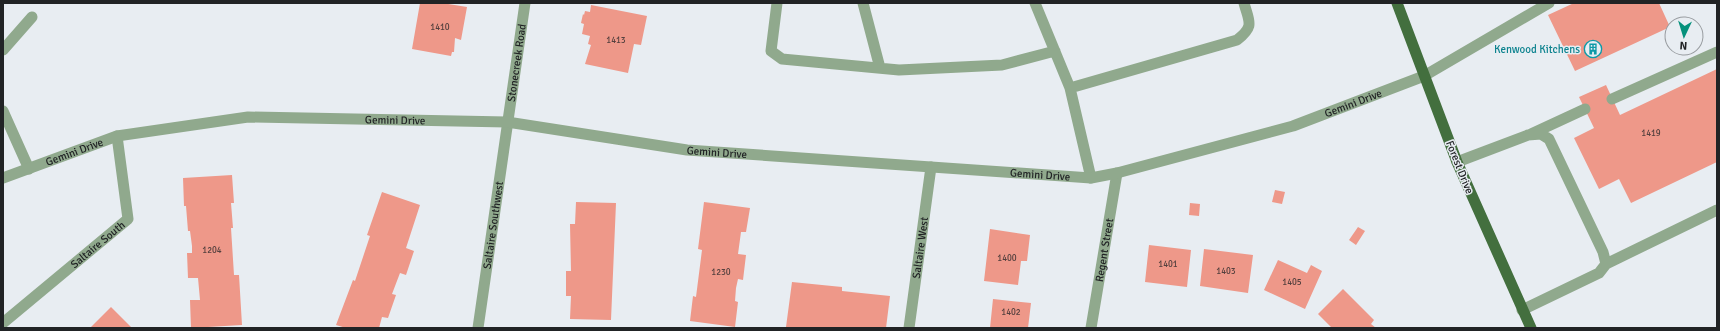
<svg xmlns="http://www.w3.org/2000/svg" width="1720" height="331" viewBox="0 0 1720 331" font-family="Signika,sans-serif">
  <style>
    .building { fill: #ee9889 }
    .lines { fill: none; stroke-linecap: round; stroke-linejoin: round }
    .service { stroke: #90a98d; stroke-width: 11 }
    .minor { stroke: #90a98d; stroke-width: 11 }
    .tertiary { stroke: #90a98d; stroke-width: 11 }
    .primary { stroke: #436f3e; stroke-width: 11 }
    .labels { text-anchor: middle; stroke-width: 3; stroke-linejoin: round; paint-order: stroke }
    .number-label { font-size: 9px; fill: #54403e }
    .culture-label { font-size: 11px; fill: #0d838f; stroke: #e8edf2; text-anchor: end }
    .street-label { font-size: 11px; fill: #212325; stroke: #e8edf2 }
  </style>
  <rect width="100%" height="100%" fill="#e8edf2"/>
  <path class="building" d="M420,3H442L467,7L461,40L455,38L454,52H452L451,56L412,49Z
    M1574,3H1659L1670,27L1575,71L1548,15Z
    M591,5L647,16L641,45L634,44L628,73L585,64L591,45L588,44L590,36L582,34L584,24L581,23L583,14L584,15L585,11L590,12Z
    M1717,69V162L1631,203L1619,179L1599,189L1574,138L1594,128L1579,97L1606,85L1620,115Z
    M232,175L234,203H231L233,228H231L234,275H239L242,325L191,328L190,300H200L198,278H188L187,253H192V246L190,231H188L186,206H184L183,178Z
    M1275,190L1285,192L1282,204L1272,202Z
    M382,192L420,205L406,248L414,251L406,275L400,273L392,294L396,295L388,318L382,317L379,328H346L336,325L353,280L355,281L370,236L367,235Z
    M576,202L616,203L611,320L570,319L571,296H566V271H571L570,224H575Z
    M704,202L750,208L746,232H741L738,254L746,255L743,280L738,279L736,288L735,301L738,302L735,327L690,321L693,296L696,297L702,250L698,249Z
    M1190,203L1200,204L1199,216L1189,215Z
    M1358,227L1365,231L1356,245L1349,240Z
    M990,229L1030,235L1027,261H1021L1018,285L984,281Z
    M1149,245L1191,250L1187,287L1145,282Z
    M1204,249L1253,255L1248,293L1200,286Z
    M1278,260L1307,273L1311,265L1322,271L1305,309L1264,290Z
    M792,282L842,287V291L890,296L886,328L786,327Z
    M1343,289L1374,320L1371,324L1376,328H1332L1318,314Z
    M993,299L1031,303L1028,328H990Z
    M111,307L132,328H90Z"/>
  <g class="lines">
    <path class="service" d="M777,3L771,51L782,59L899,70L1002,65L1055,51
      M863,3L880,68
      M1035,3L1070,88L1091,178
      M3,50L32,17
      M1424,76L1549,3
      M1070,88L1237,40C1255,26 1249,22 1244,3
      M1612,99L1717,52
      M3,111L29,169
      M1531,134L1585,109
      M1457,162L1528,135L1541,134L1549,139L1603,252L1606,264L1599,273L1522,310
      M1606,264L1717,210"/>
    <g class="minor">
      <path id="s1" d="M3,323L128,219L117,136"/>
      <path id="s2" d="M478,328L525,3"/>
      <path id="s3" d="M909,328L931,167"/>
      <path id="s4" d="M1091,328L1117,173"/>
    </g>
    <path class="tertiary" id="s5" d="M3,178L117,136L248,117L507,122L687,150L1091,178L1117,173L1293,126L1424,76"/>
    <path class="primary" d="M1397,3L1457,162L1531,328"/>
  </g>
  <defs>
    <symbol id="building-ring" viewBox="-11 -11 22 22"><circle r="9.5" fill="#e8edf2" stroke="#0f9aa8" stroke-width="1.5"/><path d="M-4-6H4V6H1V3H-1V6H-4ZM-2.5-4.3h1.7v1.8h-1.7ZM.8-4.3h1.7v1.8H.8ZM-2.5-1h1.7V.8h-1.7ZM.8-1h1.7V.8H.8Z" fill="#0f9aa8"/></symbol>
  </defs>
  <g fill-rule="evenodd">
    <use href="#building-ring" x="1583" y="39" width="20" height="20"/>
  </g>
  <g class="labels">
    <g class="number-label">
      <text x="440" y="30">1410</text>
      <text x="616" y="43">1413</text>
      <text x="1651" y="136">1419</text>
      <text x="212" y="253">1204</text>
      <text x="1007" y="261">1400</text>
      <text x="1168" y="267">1401</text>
      <text x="1226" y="274">1403</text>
      <text x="721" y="275">1230</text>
      <text x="1292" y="285">1405</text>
      <text x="1011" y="315">1402</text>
    </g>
    <g class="culture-label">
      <text x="1580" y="53">Kenwood Kitchens</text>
    </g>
    <g class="street-label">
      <text dy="4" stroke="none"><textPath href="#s2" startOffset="268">Stonecreek Road</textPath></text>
      <text dy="4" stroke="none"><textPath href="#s5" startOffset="1373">Gemini Drive</textPath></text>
      <text dy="4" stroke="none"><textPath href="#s5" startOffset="401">Gemini Drive</textPath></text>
      <text dy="4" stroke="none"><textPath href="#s5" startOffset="76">Gemini Drive</textPath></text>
      <text dy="4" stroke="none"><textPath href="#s5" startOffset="725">Gemini Drive</textPath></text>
      <text transform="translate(1460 167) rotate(68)" y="4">Forest Drive</text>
      <text dy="4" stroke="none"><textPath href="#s5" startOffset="1049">Gemini Drive</textPath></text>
      <text dy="4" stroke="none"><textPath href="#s2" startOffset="104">Saltaire Southwest</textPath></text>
      <text dy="4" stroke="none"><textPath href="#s1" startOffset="123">Saltaire South</textPath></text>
      <text dy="4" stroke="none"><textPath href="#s3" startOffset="81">Saltaire West</textPath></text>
      <text dy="4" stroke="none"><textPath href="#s4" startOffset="79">Regent Street</textPath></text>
    </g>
  </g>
  <rect width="1720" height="331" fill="none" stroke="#212325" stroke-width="8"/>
  <g transform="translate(1684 36) rotate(184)"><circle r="19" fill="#e8edf2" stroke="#989ca0"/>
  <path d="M0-3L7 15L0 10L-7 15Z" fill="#05917c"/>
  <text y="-6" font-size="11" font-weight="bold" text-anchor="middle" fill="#212325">N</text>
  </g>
</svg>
